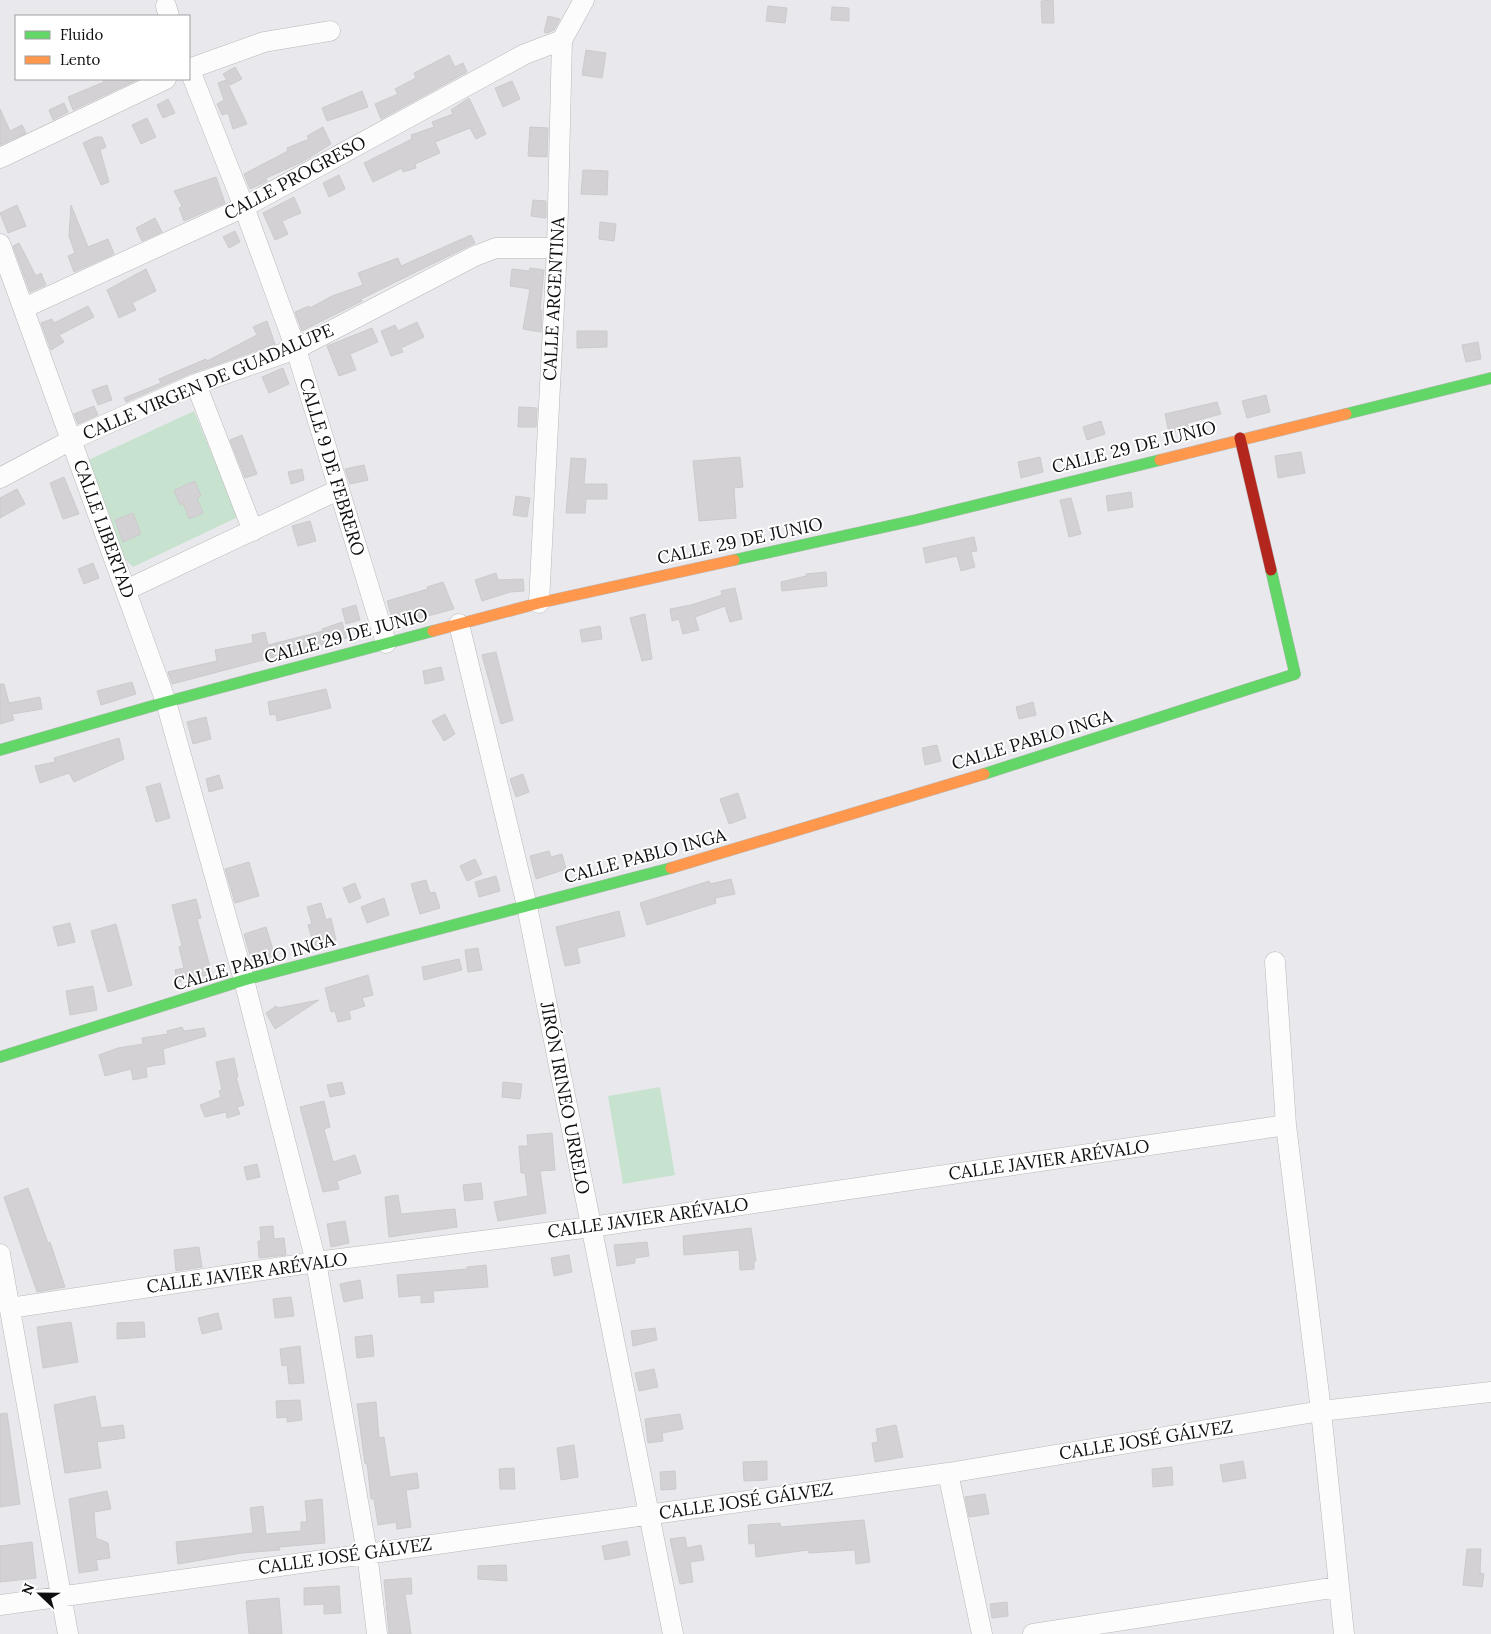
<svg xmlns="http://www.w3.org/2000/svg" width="1491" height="1634" viewBox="0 0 1491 1634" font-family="Lora,serif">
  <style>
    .green { fill: #c8e2d0 }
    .building { fill: #d3d1d3; stroke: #cccacc }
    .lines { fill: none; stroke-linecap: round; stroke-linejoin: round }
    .street-casing { stroke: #b8b8ba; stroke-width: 21 }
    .fast-casing { stroke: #b8b8ba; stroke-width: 12 }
    .slow-casing { stroke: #b8b8ba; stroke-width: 12 }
    .jam-casing { stroke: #b8b8ba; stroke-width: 12 }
    .street { stroke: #fcfcfc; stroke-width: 20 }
    .fast { stroke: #63d668; stroke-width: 11 }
    .slow { stroke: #ff974d; stroke-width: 11 }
    .jam { stroke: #b3261e; stroke-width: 11 }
    .labels { text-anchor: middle; stroke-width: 4; stroke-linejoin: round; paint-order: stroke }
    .street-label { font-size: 18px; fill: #0f0f12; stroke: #fff }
  </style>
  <rect width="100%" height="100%" fill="#e9e9ed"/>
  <path class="green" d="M194,411L238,517L133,567L125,559L86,461Z
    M660,1087L675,1175L623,1184L608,1096Z"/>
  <path class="building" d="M1053,0L1054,23H1042L1041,1Z
    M768,6L787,8L785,23L766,21Z
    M832,7L849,8V21L831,20Z
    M548,16L560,19L554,30L547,33L544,32Z
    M586,50L606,53L602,78L582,75Z
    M449,55L455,67L463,63L467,72L381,119L375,104L398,94L395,89L416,78L414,73Z
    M235,67L242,79L230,85L223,74Z
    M103,79H139L73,110L68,97L104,82Z
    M226,80L247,124L233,129L228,113L222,115L217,104L224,100L218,83Z
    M512,81L520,99L503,107L495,88Z
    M362,91L368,107L327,121L322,108Z
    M469,98L486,134L476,139L470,128L435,142L440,153L415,164L416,168L403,172L402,168L373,182L364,163L412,139L411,135L434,127L432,122L453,114L451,110Z
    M168,99L175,113L163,118L157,105Z
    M64,103L68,112L53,120L49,110Z
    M0,109L10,131L22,125L26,133L0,145Z
    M147,118L156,137L141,144L132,125Z
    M323,127L331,144L302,162L266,178L267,181L250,189L244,174L288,151L287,148L309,139L307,136Z
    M530,127L548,128L547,157L528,156Z
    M96,137H102L106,147L100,150L109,182L101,185L83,143Z
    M583,170L608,171L607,195L581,194Z
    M339,175L345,189L329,197L323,183Z
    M216,177L225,203L184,221L179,208L182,206L174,191Z
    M294,197L301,213L282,221L288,234L275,240L263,213Z
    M533,200L546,201V218L531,216Z
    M17,205L26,226L8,233L0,213Z
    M71,205L88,247L108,239L114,254L74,272L68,256L75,253L69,236Z
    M155,218L162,232L142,241L136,228Z
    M600,222L616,224L614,241L599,239Z
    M235,231L240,242L229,248L223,237Z
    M471,235L475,243L361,299L362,301L302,331L295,312L309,306L310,308L332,296L363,285L358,273L398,258L401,266Z
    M19,243L36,276L41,273L46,285L30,292L13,246Z
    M530,268L544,270L540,310H542L541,332L523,329L530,289L510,286L512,269L529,271Z
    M146,269L156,291L132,303L136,310L119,318L107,290Z
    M88,306L94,317L59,335L64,342L51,350L41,323L52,319L54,323Z
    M267,321L275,344L192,373L126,402L124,398L161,383L159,379L206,359L207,361L257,335L253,327Z
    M417,322L424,337L401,348L403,352L391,356L381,331L395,325L398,331Z
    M372,328L378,342L350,354L356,370L339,376L327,346Z
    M577,331H607V347L577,348Z
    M1478,342L1481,359L1466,362L1462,345Z
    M283,368L289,384L269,393L262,377Z
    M107,385L112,400L98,405L92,390Z
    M1266,395L1270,412L1247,418L1242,401Z
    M1217,402L1221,414L1187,423L1189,429L1169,433L1165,414Z
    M94,406L98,415L78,424L74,414Z
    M519,407L537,408L536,427H518Z
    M1101,421L1105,434L1087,440L1083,427Z
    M242,435L257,474L245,478L230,440Z
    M1301,452L1305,473L1278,478L1275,456Z
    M740,457L743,487L734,488L736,518L699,521L693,461Z
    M1040,457L1043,472L1021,478L1018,462Z
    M571,458L586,459L584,484H607V499H586L585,513H566Z
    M364,465L368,480L350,484L345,469Z
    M302,469L304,480L291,484L288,472Z
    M64,477L79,514L63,519L50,483Z
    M195,481L201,496L197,498L203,513L189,519L183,503L180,505L174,490Z
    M17,489L25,504L0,518V498Z
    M1131,492L1133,507L1108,511L1106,496Z
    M516,496L530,498L527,517L513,515Z
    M1071,498L1081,534L1069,537L1060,500Z
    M133,513L141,534L123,542L115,520Z
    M310,521L316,541L298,546L292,526Z
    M974,537L977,551L971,552L975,567L961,571L957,556L926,563L923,548Z
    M93,563L99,578L84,584L78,569Z
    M826,572L827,586L782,591L781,582L806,576V574Z
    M496,573L498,580L523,579L524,591L510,592L482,601L475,580Z
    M443,582L454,609L394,625L387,601L428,589L427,587Z
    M735,588L742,619L730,622L725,606L695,617L699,630L683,634L679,619L672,621L670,609L691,605L722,595L721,591Z
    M356,605L360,620L346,624L342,609Z
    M645,614L652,659L642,661L630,618Z
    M342,622L347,638L172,684L168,672L217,661L215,650L253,643L252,635L265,632L268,645L323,631L322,629Z
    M600,626L602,639L582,642L580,630Z
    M496,652L513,720L501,724L482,655Z
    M441,667L444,680L425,684L423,671Z
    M132,682L136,694L101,705L97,691Z
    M0,684H4L9,703L40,697L42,709L12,714L14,720L0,724Z
    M326,689L331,708L277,721L276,714L270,715L268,702Z
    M1033,702L1036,715L1019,719L1016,707Z
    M445,714L455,734L444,741L432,721Z
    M206,717L211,739L193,744L187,722Z
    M119,738L124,759L74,782L69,773L40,783L35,766L55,762L54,758Z
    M937,745L941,761L925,765L922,748Z
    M523,774L529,792L516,797L510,779Z
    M219,775L223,788L209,792L206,779Z
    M160,783L170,818L156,822L146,787Z
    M738,793L746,818L729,824L720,799Z
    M549,851L551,857L562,854L566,869L536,879L530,856Z
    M475,859L482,874L467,881L460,866Z
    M249,862L259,896L235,903L225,869Z
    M496,876L500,891L479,897L475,882Z
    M731,879L735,894L715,898L716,903L647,925L640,903L709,881L710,884Z
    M426,880L430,893L435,892L440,908L420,914L411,884Z
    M355,883L361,898L349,903L343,888Z
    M384,898L389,915L367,923L361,907Z
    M196,899L201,918L197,919L212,974L177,982L175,970L184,968L179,947L182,946L172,905Z
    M321,903L326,920L331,918L336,940L314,946L308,925L312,924L307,907Z
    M619,911L625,936L577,948L580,963L565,966L556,927Z
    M70,923L75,942L58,946L53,927Z
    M116,924L132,985L108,992L91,931Z
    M266,927L275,956L252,962L244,934Z
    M478,948L482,970L468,972L465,950Z
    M459,959L462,970L424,980L422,967Z
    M368,975L373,995L362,998L365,1006L349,1011L351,1019L338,1022L335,1011L331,1012L325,988Z
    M93,986L97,1010L70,1015L66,991Z
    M319,1000L275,1029L266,1013L276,1006L278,1008Z
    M182,1027L184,1031L204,1028L206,1036L163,1049L165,1064L146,1067L147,1077L133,1080L131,1069L105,1076L99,1055L118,1048L143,1044L142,1038L168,1034L167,1031Z
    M234,1058L238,1077H236L244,1105L237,1107L240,1114L227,1118L226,1112L205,1117L200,1105L221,1097L219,1091L222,1090L216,1062Z
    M342,1082L345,1094L330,1097L327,1085Z
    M503,1082L522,1084L520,1099L502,1097Z
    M324,1101L330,1127L324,1129L333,1162L355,1155L361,1173L337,1181L339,1189L323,1192L300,1107Z
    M552,1133L555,1170L540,1171L546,1213L498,1221L494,1202L528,1196L525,1173H521L519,1146H528L527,1135Z
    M257,1164L260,1177L247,1180L244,1167Z
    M481,1183L483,1199L465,1201L463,1185Z
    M28,1188L48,1243L50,1242L65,1287L37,1292L4,1197Z
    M398,1195L401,1214L455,1209L457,1227L389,1237L385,1197Z
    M345,1221L349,1243L331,1247L327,1224Z
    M273,1226L274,1239L284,1238L286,1255L259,1258L258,1241H261L260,1227Z
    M751,1228L756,1261H754V1269L740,1270L739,1250L684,1255L683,1236Z
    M647,1242L649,1256L635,1258V1263L617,1266L614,1245Z
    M199,1247L202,1267L176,1271L174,1250Z
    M569,1255L572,1272L554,1276L551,1258Z
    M486,1265L488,1287L433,1291L434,1302L421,1303V1295L399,1297L397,1275L467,1269V1267Z
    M360,1280L363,1298L344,1302L340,1284Z
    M291,1297L294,1316L275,1318L273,1299Z
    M218,1313L222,1329L202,1334L198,1318Z
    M71,1322L78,1362L43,1368L37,1327Z
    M144,1322L145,1337L117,1339V1323Z
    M655,1328L657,1340L633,1346L631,1331Z
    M372,1335L374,1356L357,1358L355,1337Z
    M300,1346L304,1383L289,1384L287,1365L282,1366L280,1349Z
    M654,1369L658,1387L639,1391L635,1373Z
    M95,1396L101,1428L123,1425L125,1438L97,1442L101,1468L65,1473L54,1405Z
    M300,1400L302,1420L287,1422V1417L277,1418L276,1401Z
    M376,1402L379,1438L384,1437L390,1477L417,1473L419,1488L406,1490L411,1527L397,1529L396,1522L378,1525L374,1499H371L367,1463L365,1464L357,1404Z
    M7,1413L20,1504L0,1507V1414Z
    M680,1414L683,1429L662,1433L663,1441L648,1443L645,1419Z
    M896,1425L903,1457L875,1462L872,1443L878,1442L876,1429Z
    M574,1445L578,1477L561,1480L557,1448Z
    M767,1461V1480L744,1481L743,1462Z
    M1243,1461L1246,1478L1223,1482L1220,1465Z
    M1172,1467L1173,1485L1153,1487L1152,1469Z
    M514,1468L515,1489H500L499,1469Z
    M675,1471L676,1489L661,1490L660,1472Z
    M107,1491L111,1509L94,1512L96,1538L108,1543L110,1558L96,1560L98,1570L79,1573L69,1499Z
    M985,1494L989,1514L969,1517L965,1497Z
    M322,1499L325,1543L279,1547L280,1550L242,1553L178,1564L176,1542L253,1533L250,1508L263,1506L266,1534L301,1531V1522H307L305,1501Z
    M864,1520L870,1562L856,1564L855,1550L809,1553L808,1550L756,1557L755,1543L749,1544L748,1525L780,1523L781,1527Z
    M685,1537L687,1548L701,1545L704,1560L690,1562L693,1582L680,1584L670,1539Z
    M627,1541L630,1555L605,1560L602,1546Z
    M32,1542L36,1578L0,1582V1546Z
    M1467,1549H1481L1480,1573L1484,1574L1482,1587L1463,1585Z
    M506,1565L507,1581L478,1579V1566Z
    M411,1578L412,1594H405L411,1634H389L384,1580Z
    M339,1586L341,1613L324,1614V1604L304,1605V1588Z
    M279,1598L282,1634H249L246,1601Z
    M1007,1602L1008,1616L992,1618L990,1604Z"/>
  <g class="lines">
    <defs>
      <path id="street" d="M166,6L169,16
        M189,68L244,207L296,349L386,643
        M189,69L264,42L330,31
        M0,158L166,79
        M0,244L166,702L244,980L316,1262L367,1553L377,1634
        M24,308L244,207L525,54L562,40
        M196,384L253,531
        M0,478L73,439L196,384L296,349L475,256L496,248H557
        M126,590L338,490
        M539,603L557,248L562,40L584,0
        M459,624L527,906L673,1634
        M1275,962L1286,1125L1321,1411L1344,1634
        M0,1254L68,1634
        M10,1308L316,1262L591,1227L1286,1125
        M948,1473L982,1634
        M0,1605L948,1473L1321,1411L1491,1392
        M1033,1634L1338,1587"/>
      <path id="fast" d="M1346,414L1491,378
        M734,560L916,520L1160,460
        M0,750L166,702L433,631
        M984,774L1295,674L1271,570
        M0,1057L244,980L671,868"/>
      <path id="slow" d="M1160,460L1346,414
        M433,631L539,603L734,560
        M671,868L984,774"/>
      <path id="jam" d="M1240,438L1271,570"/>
    </defs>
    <use href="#street" class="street-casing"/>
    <use href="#fast" class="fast-casing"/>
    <use href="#slow" class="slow-casing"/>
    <use href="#jam" class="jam-casing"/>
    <use href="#street" class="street"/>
    <use href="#fast" class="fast"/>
    <use href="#slow" class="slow"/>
    <use href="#jam" class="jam"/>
  </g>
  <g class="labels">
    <g class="street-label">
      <text transform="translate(295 178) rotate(-28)" y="6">CALLE PROGRESO</text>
      <text transform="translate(554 299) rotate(-87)" y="6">CALLE ARGENTINA</text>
      <text transform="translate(208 382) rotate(-23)" y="6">CALLE VIRGEN DE GUADALUPE</text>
      <text transform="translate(1134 447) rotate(-14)" y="6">CALLE 29 DE JUNIO</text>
      <text transform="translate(332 467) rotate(73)" y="6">CALLE 9 DE FEBRERO</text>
      <text transform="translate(104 529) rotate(70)" y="6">CALLE LIBERTAD</text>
      <text transform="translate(740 541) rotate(-12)" y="6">CALLE 29 DE JUNIO</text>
      <text transform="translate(346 636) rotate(-15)" y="6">CALLE 29 DE JUNIO</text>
      <text transform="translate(1032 740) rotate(-17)" y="6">CALLE PABLO INGA</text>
      <text transform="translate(645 856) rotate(-15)" y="6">CALLE PABLO INGA</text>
      <text transform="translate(254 962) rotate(-16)" y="6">CALLE PABLO INGA</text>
      <text transform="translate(565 1098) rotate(79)" y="6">JIRÓN IRINEO URRELO</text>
      <text transform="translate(1049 1160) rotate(-8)" y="6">CALLE JAVIER ARÉVALO</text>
      <text transform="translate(648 1218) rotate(-8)" y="6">CALLE JAVIER ARÉVALO</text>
      <text transform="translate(247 1273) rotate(-8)" y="6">CALLE JAVIER ARÉVALO</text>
      <text transform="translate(1146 1440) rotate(-9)" y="6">CALLE JOSÉ GÁLVEZ</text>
      <text transform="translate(746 1501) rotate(-8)" y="6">CALLE JOSÉ GÁLVEZ</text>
      <text transform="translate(345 1556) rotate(-8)" y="6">CALLE JOSÉ GÁLVEZ</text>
    </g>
  </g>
  <rect x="15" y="15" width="175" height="65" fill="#ffffff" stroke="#9f9fa0"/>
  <rect x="25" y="31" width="25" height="8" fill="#63d668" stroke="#9f9fa0"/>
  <text x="60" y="40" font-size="15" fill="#0f0f12">Fluido</text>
  <rect x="25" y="56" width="25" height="8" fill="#ff974d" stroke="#9f9fa0"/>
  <text x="60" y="65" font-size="15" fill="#0f0f12">Lento</text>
  <g transform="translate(40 1594) rotate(292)" stroke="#ffffff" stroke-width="4" paint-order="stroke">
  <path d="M0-4L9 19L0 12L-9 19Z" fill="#0f0f12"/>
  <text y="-8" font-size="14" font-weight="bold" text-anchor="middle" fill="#0f0f12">N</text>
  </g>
</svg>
